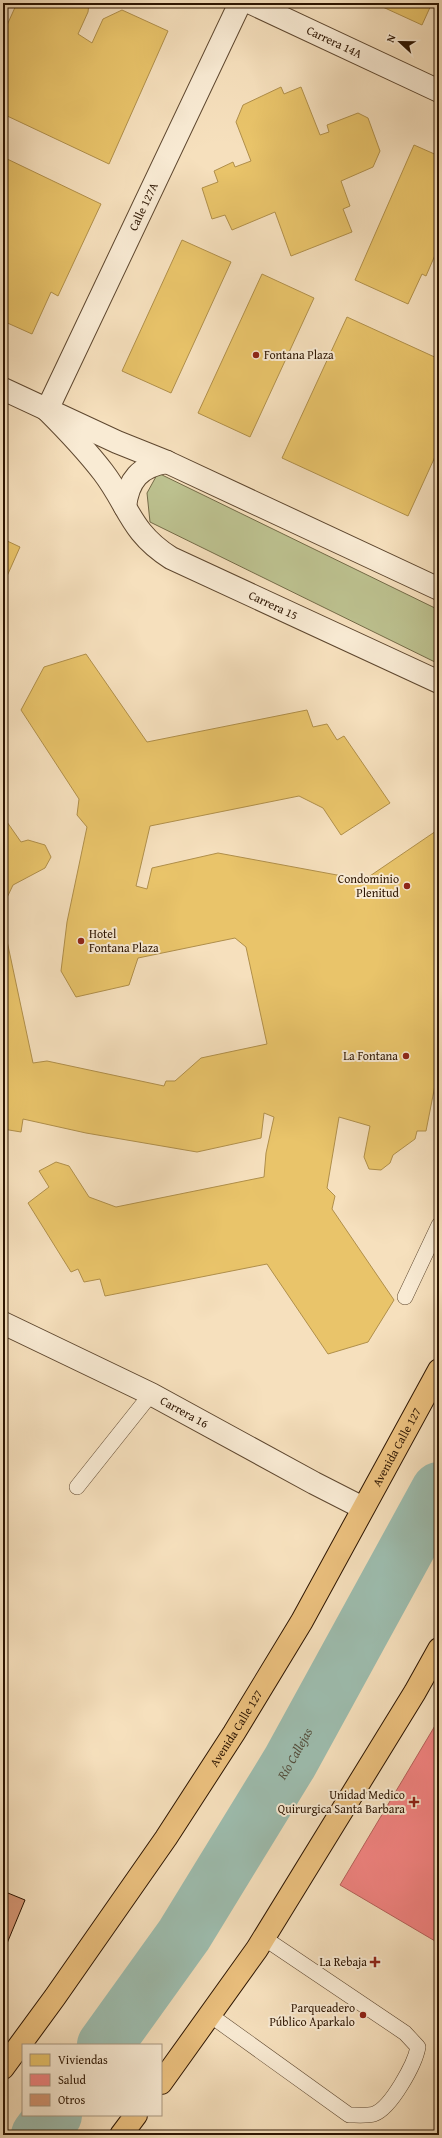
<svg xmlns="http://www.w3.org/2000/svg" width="442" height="2138" viewBox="0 0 442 2138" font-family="'Gentium Book Plus',serif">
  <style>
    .green { fill: #bdc290; stroke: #746b48 }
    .homes { fill: #e9c46a; stroke: #b08f4a }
    .health { fill: #f28482; stroke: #b7625b }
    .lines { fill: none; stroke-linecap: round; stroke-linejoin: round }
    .river { stroke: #9dbdaf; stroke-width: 56 }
    .building { fill: #d49674; stroke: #2c1400 }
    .service-casing { stroke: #5e472f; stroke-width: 16 }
    .minor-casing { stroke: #5e472f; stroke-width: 24 }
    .primary-casing { stroke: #2c1400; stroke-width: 24 }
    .service { stroke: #f9ebd4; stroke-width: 15 }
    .minor { stroke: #f9ebd4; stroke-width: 22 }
    .primary { stroke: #ebc07e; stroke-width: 22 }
    .poi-dot { fill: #8f2418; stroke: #f9ebd4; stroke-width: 1.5 }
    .labels { text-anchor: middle; stroke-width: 4; stroke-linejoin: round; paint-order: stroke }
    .street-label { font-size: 12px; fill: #2c1400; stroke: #f9ebd4 }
    .poi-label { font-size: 12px; fill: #2c1400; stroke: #f9ebd4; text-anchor: end }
    .water-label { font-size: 13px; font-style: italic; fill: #544f3d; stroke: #f9ebd4 }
  </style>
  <rect width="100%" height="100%" fill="#f6e0bd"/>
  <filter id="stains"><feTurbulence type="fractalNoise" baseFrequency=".005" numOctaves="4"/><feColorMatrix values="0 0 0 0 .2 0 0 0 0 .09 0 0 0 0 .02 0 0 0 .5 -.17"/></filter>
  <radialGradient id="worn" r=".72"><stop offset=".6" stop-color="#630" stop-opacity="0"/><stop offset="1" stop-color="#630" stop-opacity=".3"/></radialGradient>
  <path class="green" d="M158,473L439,610V664L150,522L147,493Z"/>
  <path class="homes" d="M17,3H89L88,12L78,34L92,43L103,19L122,10L168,31L109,164L3,114V34Z
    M374,3H432L422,25Z
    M281,87L284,94L301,87L320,135L329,132L327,125L358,113L368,118L380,151L373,167L341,181L350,206L343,209L352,232L291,256L275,212L232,230L225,215L212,219L202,188L218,182L214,171L233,162L235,167L251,161L236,122L243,105Z
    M414,145L439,156V246L426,276L422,274L408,304L355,280Z
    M3,157L101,204L58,296L51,292L32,334L3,321Z
    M182,240L231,262L171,393L122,371Z
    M262,274L314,298L250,437L198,413Z
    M347,317L439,359V448L408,516L282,458Z
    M3,539L20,547L3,585Z
    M86,654L147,742L307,710L313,727L327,724L337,740L344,736L390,803L341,835L323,808L299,796L150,826L136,886L147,889L152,868L218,853L364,880L439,829V1065L426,1131H417L415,1139L393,1155L390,1163L381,1170L369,1169L364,1157L370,1126L339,1117L327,1188L335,1196L332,1209L394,1300L368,1342L328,1354L267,1264L105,1296L100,1279L84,1282L78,1269L71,1272L28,1203L49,1187L39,1171L56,1162L69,1166L89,1197L116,1207L264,1177L266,1153L274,1117L264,1113L261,1138L197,1152L86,1133L23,1119L21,1132L3,1129V922L33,1063L47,1061L164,1086L166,1081H175L201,1058L267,1044L246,947L235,938L138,958L129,985L76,997L61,971L67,922L87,827L77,815L79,799L21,710L44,667Z
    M7,822L21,842L28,840L45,845L51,857L45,868L13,885L3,906V823Z"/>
  <path class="health" d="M439,1719V1934L435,1941L340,1885Z"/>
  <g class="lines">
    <g class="river">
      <path id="s1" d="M105,2045L184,1935L290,1762L439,1490"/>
      <path d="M39,2135L54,2115"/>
    </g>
  </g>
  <path class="building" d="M3,1891L25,1900L3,1953Z"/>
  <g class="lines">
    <defs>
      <path id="service" d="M405,1297L439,1225
        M77,1487L151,1394
        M210,2015L349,2115C356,2115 368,2116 374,2114C391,2108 415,2064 418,2047L405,2033L264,1938"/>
      <g id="minor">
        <path id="s2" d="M251,3L439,91"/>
        <path d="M3,389L117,442L167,462L439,589"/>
        <path id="s3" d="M47,410C67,430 86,450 103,472C129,506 130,532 171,558L439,682"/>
        <path id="s4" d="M47,410L240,3"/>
        <path d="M125,507C128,480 140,466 167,462"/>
        <path id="s5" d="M3,1323L151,1394L314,1483L363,1508"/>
      </g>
      <g id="primary">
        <path id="s6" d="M3,2068L55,1997L166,1838L234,1733L302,1621L439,1370"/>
        <path d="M161,2083L257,1949L415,1692L439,1649"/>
        <path d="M121,2135L136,2115"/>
      </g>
    </defs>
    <use href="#service" class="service-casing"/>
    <use href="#minor" class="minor-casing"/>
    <use href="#primary" class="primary-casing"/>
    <use href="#service" class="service"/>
    <use href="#minor" class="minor"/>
    <use href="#primary" class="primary"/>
  </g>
  <g class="poi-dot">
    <circle cx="256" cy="355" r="4"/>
    <circle cx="407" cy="886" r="4"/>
    <circle cx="81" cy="941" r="4"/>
    <circle cx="406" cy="1056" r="4"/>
    <path d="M412 1796h4v4h4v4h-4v4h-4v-4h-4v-4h4z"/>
    <path d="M373 1956h4v4h4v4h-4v4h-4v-4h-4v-4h4z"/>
    <circle cx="363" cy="2015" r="4"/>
  </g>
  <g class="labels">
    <g class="street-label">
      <text dy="4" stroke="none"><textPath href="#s2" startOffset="92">Carrera 14A</textPath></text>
      <text dy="4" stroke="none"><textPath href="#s4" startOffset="225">Calle 127A</textPath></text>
      <text dy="4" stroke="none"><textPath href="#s3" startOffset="307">Carrera 15</textPath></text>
      <text dy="4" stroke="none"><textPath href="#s5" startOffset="202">Carrera 16</textPath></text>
      <text dy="4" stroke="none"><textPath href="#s6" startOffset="736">Avenida Calle 127</textPath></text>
      <text dy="4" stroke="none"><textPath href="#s6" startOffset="412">Avenida Calle 127</textPath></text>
    </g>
    <g class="poi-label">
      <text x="264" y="359" text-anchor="start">Fontana Plaza</text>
      <text x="399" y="883">Condominio<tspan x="399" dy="14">Plenitud</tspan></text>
      <text x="89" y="938" text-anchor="start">Hotel<tspan x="89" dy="14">Fontana Plaza</tspan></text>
      <text x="398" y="1060">La Fontana</text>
      <text x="405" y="1799">Unidad Medico<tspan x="405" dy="14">Quirurgica Santa Barbara</tspan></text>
      <text x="367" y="1966">La Rebaja</text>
      <text x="355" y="2012">Parqueadero<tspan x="355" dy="14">Público Aparkalo</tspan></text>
    </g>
    <g class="water-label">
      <text dy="5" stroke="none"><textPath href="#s1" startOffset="348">Río Callejas</textPath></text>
    </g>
  </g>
  <rect width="442" height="2138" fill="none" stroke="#f6e0bd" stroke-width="16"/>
  <rect x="4" y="4" width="434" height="2130" fill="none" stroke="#2c1400" stroke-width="2"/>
  <rect x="8" y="8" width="426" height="2122" fill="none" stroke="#2c1400"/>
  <rect x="22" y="2044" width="140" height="72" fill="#f9ebd4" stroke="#a7957f"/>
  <rect x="30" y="2054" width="20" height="12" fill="#e9c46a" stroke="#a7957f"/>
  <text x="58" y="2064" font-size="12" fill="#2c1400">Viviendas</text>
  <rect x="30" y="2074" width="20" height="12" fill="#f28482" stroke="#a7957f"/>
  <text x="58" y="2084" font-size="12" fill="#2c1400">Salud</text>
  <rect x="30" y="2094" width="20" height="12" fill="#d49674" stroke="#a7957f"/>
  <text x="58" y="2104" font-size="12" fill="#2c1400">Otros</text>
  <g transform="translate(400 42) rotate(292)" stroke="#f9ebd4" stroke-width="3" paint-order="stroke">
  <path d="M0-3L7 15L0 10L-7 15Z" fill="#2c1400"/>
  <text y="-6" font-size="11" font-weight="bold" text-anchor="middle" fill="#2c1400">N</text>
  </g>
  <rect width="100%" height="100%" filter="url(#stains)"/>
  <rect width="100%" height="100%" fill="url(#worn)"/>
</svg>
